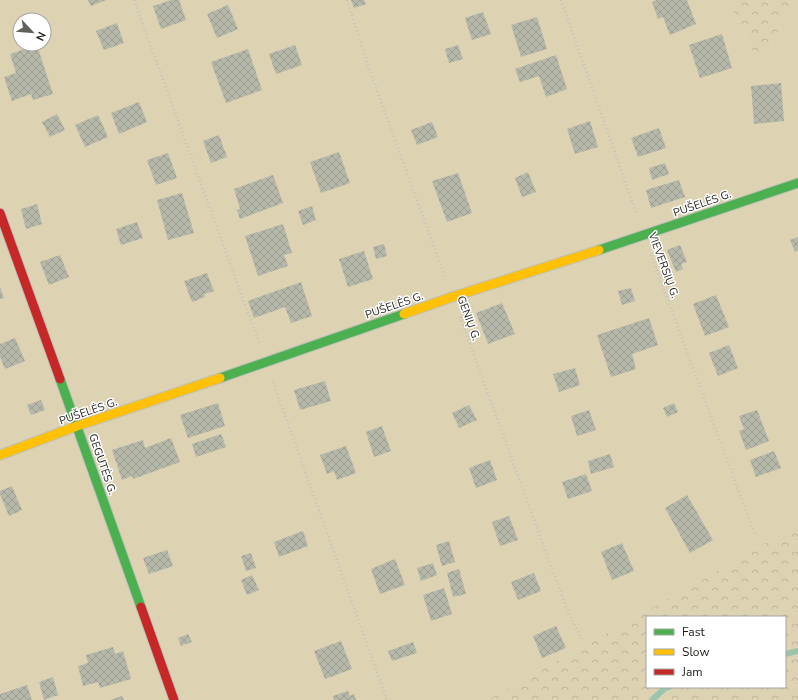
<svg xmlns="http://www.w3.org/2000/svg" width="798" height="700" viewBox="0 0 798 700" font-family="'Nunito Sans',sans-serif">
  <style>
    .forest { fill: url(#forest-crowns); fill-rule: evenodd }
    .garden { fill: #ddd3b3; fill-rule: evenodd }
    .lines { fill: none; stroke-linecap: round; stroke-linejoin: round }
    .stream { stroke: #9ac5ac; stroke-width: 6 }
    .building { fill: url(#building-cross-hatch) }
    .fast-casing { stroke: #bdc0b9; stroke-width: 11 }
    .slow-casing { stroke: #bdc0b9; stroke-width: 11 }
    .jam-casing { stroke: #bdc0b9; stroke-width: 11 }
    .path { stroke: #c1c2bf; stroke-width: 2.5; stroke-dasharray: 1 3; stroke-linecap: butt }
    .fast { stroke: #4caf50; stroke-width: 9 }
    .slow { stroke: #ffc107; stroke-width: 9 }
    .jam { stroke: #c62828; stroke-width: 9 }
    .labels { text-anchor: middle; stroke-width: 3; stroke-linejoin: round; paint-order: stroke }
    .street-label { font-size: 11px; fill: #1a1c16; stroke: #fff }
  </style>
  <defs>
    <pattern id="forest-crowns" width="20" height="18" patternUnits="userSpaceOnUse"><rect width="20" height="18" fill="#ddd3b3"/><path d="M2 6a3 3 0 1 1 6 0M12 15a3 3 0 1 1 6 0" fill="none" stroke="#bdb599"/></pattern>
    <pattern id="building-cross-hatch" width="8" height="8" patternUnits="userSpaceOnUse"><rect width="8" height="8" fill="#b6b8a9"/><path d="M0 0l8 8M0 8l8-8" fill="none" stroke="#9c9e91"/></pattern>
  </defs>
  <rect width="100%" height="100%" fill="#dee2d9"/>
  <path class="forest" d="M728,0H791L770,51L762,55L754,54Z
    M798,525V700H487ZM647,617H785V687H647Z"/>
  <path class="garden" d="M0,0H728L754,54L762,55L770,51L791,0H798V525L487,700H0ZM20,20H44V44H20Z"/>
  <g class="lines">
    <path class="stream" d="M785,654L798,651
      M652,700L665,688L669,687"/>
  </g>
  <path class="building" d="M88,0H106L91,6Z
    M171,0H179L186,20L161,29L153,6Z
    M351,0H364L366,4L354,8Z
    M657,0H687L696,24L670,35L663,17L658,19L652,2Z
    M228,5L238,29L217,38L207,14Z
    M483,12L491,34L472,40L465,18Z
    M537,17L547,49L521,57L511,25Z
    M117,23L124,43L104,50L96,31Z
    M722,34L732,68L700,78L689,45Z
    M37,45L53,94L33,100L31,94L12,101L4,77L16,73L10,54Z
    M295,45L302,65L276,74L269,54Z
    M458,45L463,59L449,63L445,49Z
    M248,49L262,90L226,103L211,62Z
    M556,55L567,89L546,97L539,76L520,82L515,69Z
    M781,83L784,121L754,124L751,86Z
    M139,102L147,122L119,134L111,113Z
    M57,114L65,130L50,137L42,122Z
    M98,115L108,137L85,147L75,125Z
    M590,121L598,147L575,154L567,129Z
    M432,122L438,137L417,145L411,130Z
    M659,128L666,148L638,157L631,138Z
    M219,135L227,157L211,163L203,141Z
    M339,152L350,183L321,193L310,162Z
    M168,153L177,178L156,185L147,160Z
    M665,163L669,174L652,180L649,168Z
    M528,172L536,192L522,197L515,178Z
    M458,173L472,213L447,222L432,181Z
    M273,175L283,203L240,219L237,210L240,209L234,189Z
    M679,180L685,197L651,208L646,190Z
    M182,193L194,233L168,240L157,200Z
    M37,204L42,224L26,229L21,209Z
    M312,206L316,220L303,225L298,211Z
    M137,222L143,238L121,245L116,229Z
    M283,224L292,253L284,255L288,266L258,276L245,236Z
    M798,237V250L795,252L790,240Z
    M384,244L387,256L376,259L373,247Z
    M680,245L687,262L681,264L683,269L676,272L667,250Z
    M364,251L373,279L348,287L339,259Z
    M60,255L69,277L49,285L40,262Z
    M207,273L214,291L204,294L205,297L192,302L184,281Z
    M301,282L312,316L291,323L285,307L254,318L248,301Z
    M0,287L4,298L0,299Z
    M631,288L635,301L622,305L618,291Z
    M716,295L729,327L705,336L693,304Z
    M502,303L515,334L488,344L476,313Z
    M649,318L658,345L632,354L636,369L611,377L597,335Z
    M15,338L25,361L5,369L0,357V344Z
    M729,345L738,368L718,376L709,353Z
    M575,368L580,385L559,392L553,374Z
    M325,381L331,401L300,410L294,390Z
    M41,400L45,410L31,415L27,405Z
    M218,403L225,426L188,438L180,415Z
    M674,403L678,412L667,417L663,408Z
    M469,405L477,420L459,428L452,413Z
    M589,410L596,430L577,436L571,416Z
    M757,410L769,441L746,450L739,431L744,429L739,416Z
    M382,426L391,451L374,457L366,432Z
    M221,434L226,447L196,457L192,444Z
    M171,438L180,462L133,479L132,476L122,480L112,450L143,440L145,448Z
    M346,446L356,473L337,480L334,471L327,474L320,455Z
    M774,451L781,468L756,477L750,460Z
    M610,454L614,467L591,474L588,461Z
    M490,460L497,480L476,488L469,468Z
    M586,474L592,491L568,499L562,482Z
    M12,486L22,510L9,516L0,494V491Z
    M687,495L713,540L690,553L665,508Z
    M509,516L518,540L500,546L492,522Z
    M303,531L308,546L279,557L274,542Z
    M449,541L455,562L442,566L436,545Z
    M622,543L634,571L612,580L601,552Z
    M167,550L173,566L149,574L143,558Z
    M251,553L256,568L246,571L241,556Z
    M395,559L405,585L380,594L371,569Z
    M433,563L437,575L421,581L417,568Z
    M459,569L466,594L453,597L447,573Z
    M534,573L541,591L518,600L511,582Z
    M252,575L259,590L247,595L241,580Z
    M444,588L452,614L431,621L423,595Z
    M556,626L566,648L542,658L533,636Z
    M188,634L192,642L181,646L178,638Z
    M341,641L352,669L325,679L314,651Z
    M413,642L417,653L392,661L388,651Z
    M113,647L115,654L123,651L131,679L100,688L98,682L83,686L78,666L88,663L86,655Z
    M53,677L58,695L44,700L39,682Z
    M27,685L32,700H0V694Z
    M348,691L350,696L354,694L356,700H334L333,696Z
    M122,696L124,700H110Z"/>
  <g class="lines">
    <defs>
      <path id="fast" d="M599,250L798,183
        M220,378L404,314
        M60,379L141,607"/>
      <path id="slow" d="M404,314L452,297L599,250
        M0,455L77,426L220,378"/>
      <path id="jam" d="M0,213L60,379
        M141,607L174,700"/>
    </defs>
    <use href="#fast" class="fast-casing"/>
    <use href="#slow" class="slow-casing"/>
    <use href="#jam" class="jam-casing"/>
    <path class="path" d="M134,0L259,343
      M347,0L372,77L445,277
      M561,0L637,215
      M651,255L755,535
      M460,317L566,607L582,639
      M273,382L387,700"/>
    <use href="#fast" class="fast"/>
    <use href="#slow" class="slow"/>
    <use href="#jam" class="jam"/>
  </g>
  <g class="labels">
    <g class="street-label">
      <text transform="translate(702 203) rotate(-19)" y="4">PUŠELĖS G.</text>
      <text transform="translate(664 265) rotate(70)" y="4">VIEVERSIŲ G.</text>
      <text transform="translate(394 305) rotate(-19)" y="4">PUŠELĖS G.</text>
      <text transform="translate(469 318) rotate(70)" y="4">GENIŲ G.</text>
      <text transform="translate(88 411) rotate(-19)" y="4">PUŠELĖS G.</text>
      <text transform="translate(103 464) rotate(71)" y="4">GEGUTĖS G.</text>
    </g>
  </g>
  <rect x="646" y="616" width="140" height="72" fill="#ffffff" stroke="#a3a4a2"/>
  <rect x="654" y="629" width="20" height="6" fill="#4caf50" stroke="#a3a4a2"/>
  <text x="682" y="636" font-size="12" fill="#1a1c16">Fast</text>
  <rect x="654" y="649" width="20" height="6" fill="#ffc107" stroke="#a3a4a2"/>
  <text x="682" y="656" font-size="12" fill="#1a1c16">Slow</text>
  <rect x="654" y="669" width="20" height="6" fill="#c62828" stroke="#a3a4a2"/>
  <text x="682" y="676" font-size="12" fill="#1a1c16">Jam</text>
  <g transform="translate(32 32) rotate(116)"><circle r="19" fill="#ffffff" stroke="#a3a4a2"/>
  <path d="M0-3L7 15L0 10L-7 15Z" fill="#5f615a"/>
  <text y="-6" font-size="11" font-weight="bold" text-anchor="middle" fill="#1a1c16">N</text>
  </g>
</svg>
